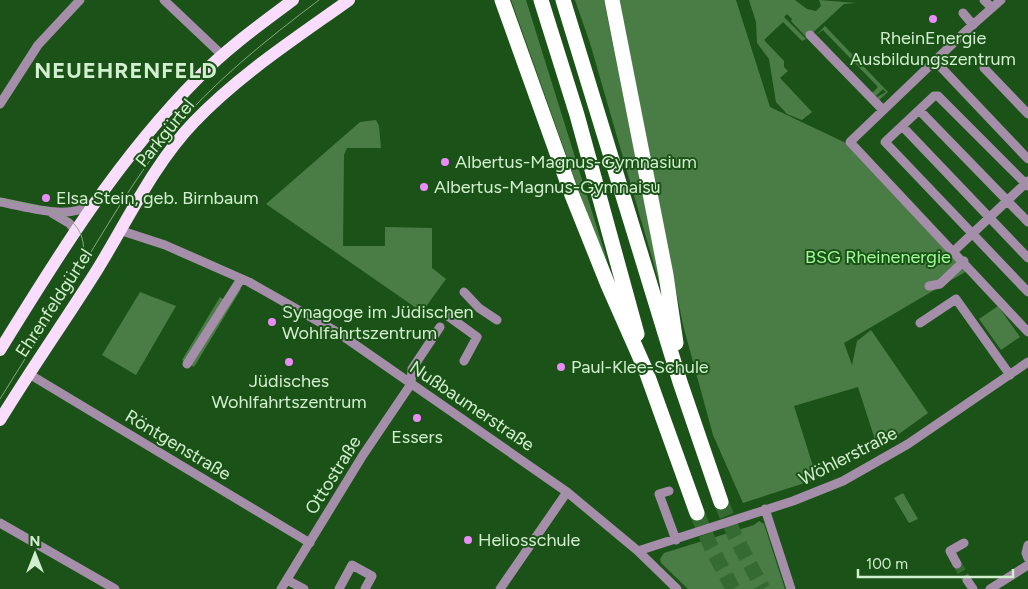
<svg xmlns="http://www.w3.org/2000/svg" width="1028" height="589" viewBox="0 0 1028 589" font-family="Figtree,sans-serif">
  <style>
    .green { fill: #4a7d45 }
    .lines { fill: none; stroke-linecap: round; stroke-linejoin: round }
    .minor-tunnel { stroke: #366a33; stroke-width: 9; stroke-dasharray: 9 4.5; stroke-linecap: butt }
    .highway-tunnel { stroke: #366a33; stroke-width: 15; stroke-dasharray: 15 8; stroke-linecap: butt }
    .minor { stroke: #a58ea9; stroke-width: 9 }
    .major { stroke: #faddfe; stroke-width: 12 }
    .highway { stroke: #fff; stroke-width: 15 }
    .tram { stroke: #81a97d; stroke-width: 1 }
    .poi-dot { fill: #ec8cfa; stroke: #1b5217; stroke-width: 2 }
    .labels { text-anchor: middle; stroke-width: 4; stroke-linejoin: round; paint-order: stroke }
    .poi-label { font-size: 18px; fill: #d2efcf; stroke: #1b5217; text-anchor: start }
    .street-label { font-size: 18px; fill: #d2efcf; stroke: #1b5217 }
    .park-label { font-size: 18px; fill: #a1fb98; stroke: #1b5217 }
    .district-label { font-size: 22px; font-weight: bold; letter-spacing: 1px; fill: #d2efcf; stroke: #1b5217 }
  </style>
  <rect width="100%" height="100%" fill="#1b5217"/>
  <path class="green" d="M511,0H526L608,263L593,230Z
    M575,0H604L663,296L590,43Z
    M618,0H736L770,107L848,144L972,268L844,343L852,365L857,341L871,330L928,413L878,449L858,387L794,406L817,479L743,503L713,435L683,325Z
    M749,0H795L807,9L816,11L821,6L819,0L856,3L844,4L807,38L791,21L792,19L787,14L784,17L806,39L802,41L783,22L764,40L784,61V67L788,71L780,78L812,112L802,120L787,114L776,102L769,59L757,43L756,22Z
    M825,26L888,92L879,100L877,97L886,92L883,89L876,96L872,93L878,87L823,30L816,35Z
    M376,120L379,126L381,148H347L344,155L343,246H385V227L432,228V268L446,279L422,312L266,204L360,122Z
    M233,286L241,289L194,367L182,360L220,297L224,300Z
    M140,292L176,306L136,375L102,355Z
    M998,306L1020,337L1001,350L979,319Z
    M903,493L918,519L909,523L894,498Z
    M759,521L764,524L785,589H688L661,563L660,559L664,553L754,525Z"/>
  <g class="lines">
    <path class="minor-tunnel" d="M957,564L967,580"/>
    <path class="highway-tunnel" d="M721,502L735,536L763,589
      M697,513L711,547L733,589"/>
    <path class="minor" d="M164,0L222,55
      M984,0L992,8
      M1001,0L967,30L850,142L1028,332
      M963,13L973,25
      M810,35L883,110
      M935,61L1028,159
      M984,68L1028,114
      M0,104L38,45L80,0
      M919,110L1028,222
      M902,126L1028,258
      M1028,186L938,96H934L885,142L1028,292
      M0,202C29,207 67,221 93,204
      M52,213L69,223L76,231
      M119,230L165,245L249,282L337,332L567,492L638,551L677,589
      M954,251L1028,181
      M929,286L940,284L964,261
      M464,292L479,308L497,320
      M448,316L477,337L464,361
      M920,323L956,299L1010,375
      M187,364L241,279
      M29,374L310,543
      M669,491L659,494L676,540
      M765,509L791,589
      M0,523L115,589
      M1028,545L1026,553L1028,558
      M638,551L793,501L843,481L908,444L1028,362
      M957,564L950,551L964,543
      M287,580L304,589
      M967,580L973,589
      M281,589L363,455L411,384L412,369L440,327
      M339,589L352,565L372,576L365,589
      M500,589L567,492
      M990,589L1028,565"/>
    <path class="major" d="M0,350C59,254 119,157 199,77C227,48 261,24 293,0
      M0,420C31,369 65,321 97,270C128,220 153,165 194,122C240,74 296,38 349,0"/>
    <path class="highway" d="M502,0L572,195L608,285L646,371L697,513
      M541,0L577,115L637,334
      M563,0L680,382L721,502
      M612,0L666,275L676,343"/>
    <path class="tram" d="M0,200C38,206 94,209 82,264
      M70,286C102,235 132,181 170,134C212,83 266,40 319,0
      M0,399L73,282"/>
  </g>
  <g class="poi-dot">
    <circle cx="933" cy="19" r="5"/>
    <circle cx="445" cy="162" r="5"/>
    <circle cx="424" cy="187" r="5"/>
    <circle cx="46" cy="198" r="5"/>
    <circle cx="272" cy="322" r="5"/>
    <circle cx="289" cy="362" r="5"/>
    <circle cx="561" cy="367" r="5"/>
    <circle cx="417" cy="418" r="5"/>
    <circle cx="468" cy="540" r="5"/>
  </g>
  <g class="labels">
    <g class="poi-label">
      <text x="933" y="44" text-anchor="middle">RheinEnergie<tspan x="933" dy="21">Ausbildungszentrum</tspan></text>
      <text x="455" y="168">Albertus-Magnus-Gymnasium</text>
      <text x="434" y="193">Albertus-Magnus-Gymnaisu</text>
      <text x="56" y="204">Elsa Stein, geb. Birnbaum</text>
      <text x="282" y="318">Synagoge im Jüdischen<tspan x="282" dy="21">Wohlfahrtszentrum</tspan></text>
      <text x="571" y="373">Paul-Klee-Schule</text>
      <text x="289" y="387" text-anchor="middle">Jüdisches<tspan x="289" dy="21">Wohlfahrtszentrum</tspan></text>
      <text x="417" y="443" text-anchor="middle">Essers</text>
      <text x="478" y="546">Heliosschule</text>
    </g>
    <g class="street-label">
      <text transform="translate(165 133) rotate(-51)" y="6">Parkgürtel</text>
      <text transform="translate(54 303) rotate(-57)" y="6">Ehrenfeldgürtel</text>
      <text transform="translate(472 406) rotate(34)" y="6">Nußbaumerstraße</text>
      <text transform="translate(178 445) rotate(31)" y="6">Röntgenstraße</text>
      <text transform="translate(848 456) rotate(-27)" y="6">Wöhlerstraße</text>
      <text transform="translate(333 475) rotate(-58)" y="6">Ottostraße</text>
    </g>
    <g class="park-label">
      <text x="878" y="263">BSG Rheinenergie</text>
    </g>
    <g class="district-label">
      <text x="126" y="78">NEUEHRENFELD</text>
    </g>
  </g>
  <g transform="translate(35 554)" stroke="#1b5217" stroke-width="4" paint-order="stroke">
  <path d="M0-4L9 19L0 12L-9 19Z" fill="#d2efcf"/>
  <text y="-8" font-size="14" font-weight="bold" text-anchor="middle" fill="#d2efcf">N</text>
  </g>
  <path d="M858 569v8h155v-8" fill="none" stroke="#d2efcf" stroke-width="2.5"/>
  <text x="866" y="569" font-size="15" fill="#d2efcf" stroke="#1b5217" stroke-width="4" paint-order="stroke">100 m</text>
</svg>
